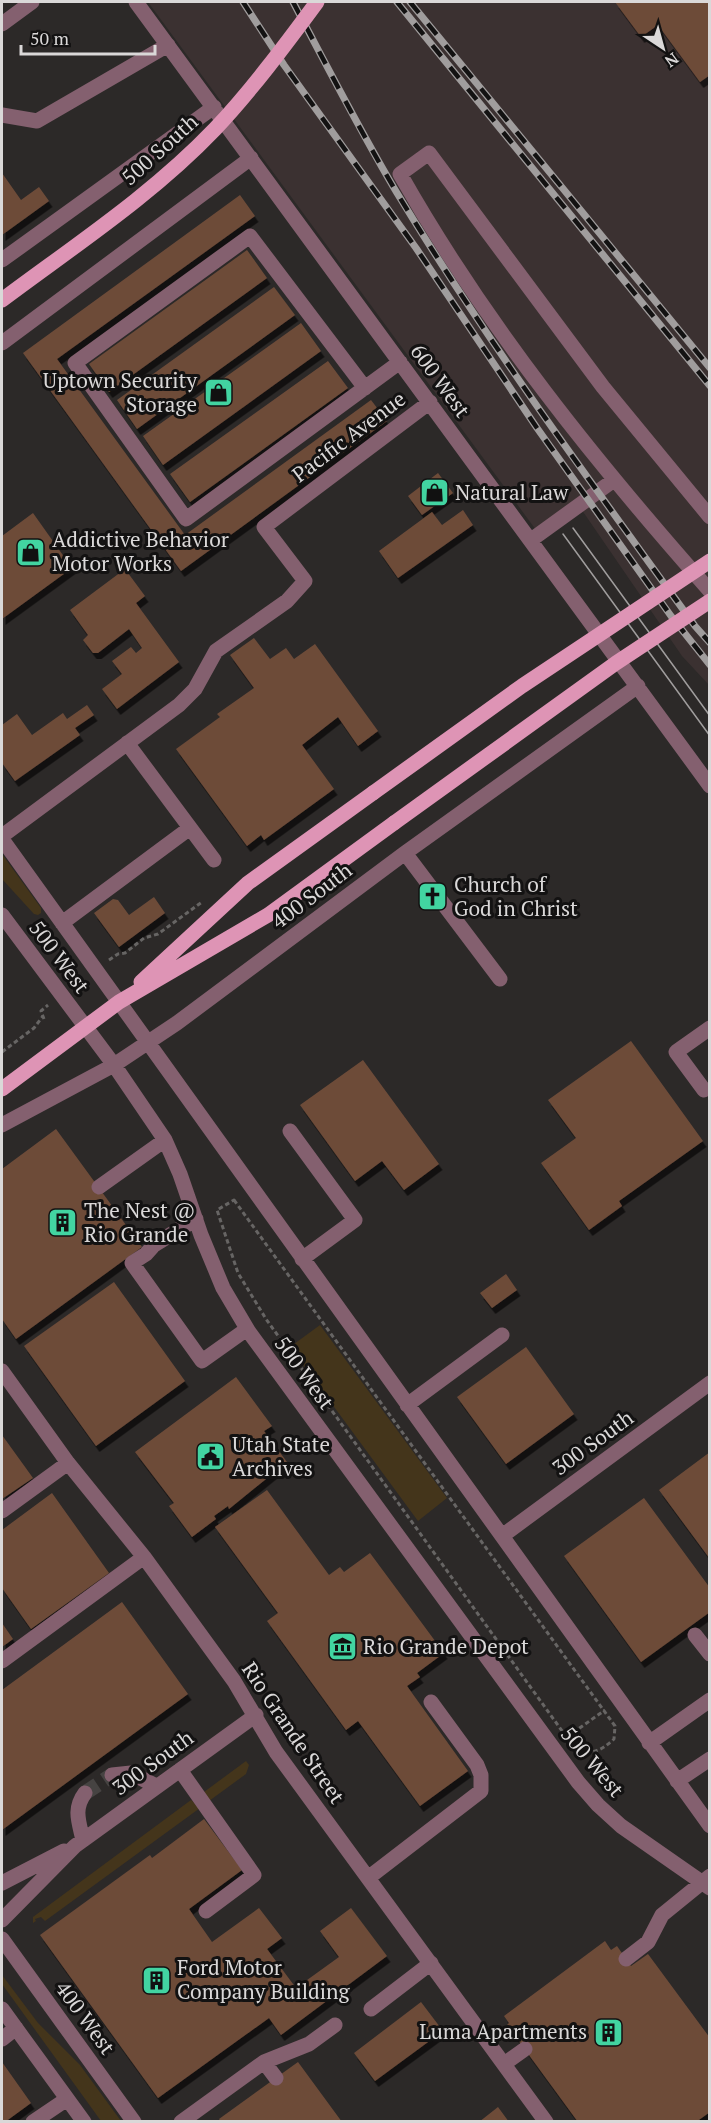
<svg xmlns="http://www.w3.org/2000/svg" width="711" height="2123" viewBox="0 0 711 2123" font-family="'PT Serif',serif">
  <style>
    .built { fill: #3b3131 }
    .green { fill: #44351b }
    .building { fill: #6d4b39; filter: url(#shadow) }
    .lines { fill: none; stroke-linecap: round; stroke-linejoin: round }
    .minor-tunnel { stroke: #464342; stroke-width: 15; stroke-dasharray: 15 8; stroke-linecap: butt }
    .path { stroke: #676564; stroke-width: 3; stroke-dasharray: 4.5 3; stroke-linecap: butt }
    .minor { stroke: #84606f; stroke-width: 15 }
    .major { stroke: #de94b5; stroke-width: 15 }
    .tram { stroke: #a09d9d; stroke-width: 1.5 }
    .rail-casing { stroke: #a09d9d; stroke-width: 7 }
    .rail { stroke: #131212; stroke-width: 4.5; stroke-dasharray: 14; stroke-linecap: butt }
    .major-bridge { stroke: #de94b5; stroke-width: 15 }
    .labels { text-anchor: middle; stroke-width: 6; stroke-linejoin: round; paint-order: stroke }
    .street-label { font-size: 21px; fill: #dad8d8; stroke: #131212 }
    .poi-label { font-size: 21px; fill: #dad8d8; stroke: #131212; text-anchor: start }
  </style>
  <defs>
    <filter id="shadow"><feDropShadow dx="3.5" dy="6" stdDeviation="0" flood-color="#0009"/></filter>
  </defs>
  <rect width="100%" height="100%" fill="#2c2928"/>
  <path class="built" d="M148,2H709V685L682,656L575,500L536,530Z"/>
  <path class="green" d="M2,854L41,908V913L38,915L34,914L2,879Z
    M320,1325L447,1498L418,1521L290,1347Z
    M246,1761L249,1765L246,1774L209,1801L204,1792Z
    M191,1800L200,1808L45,1921L41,1917L35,1919L36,1921L33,1923V1917Z
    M2,1975L38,2023L80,2065L121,2121H101L2,1984Z"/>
  <path class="building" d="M615,2H710V75L700,82L658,25L641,37Z
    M2,173L21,200L39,187L49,201L2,235Z
    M240,195L255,216L57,359L185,535L371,400L387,421L181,571L23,353Z
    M247,250L267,278L109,392L89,364Z
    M274,287L295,315L137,429L117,400Z
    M301,323L321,351L163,465L143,436Z
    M328,361L348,388L190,502L170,474Z
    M438,473L453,493L422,515L408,496Z
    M463,510L473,525L398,578L379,551L432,512L442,525Z
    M33,513L72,568L2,619V536Z
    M125,569L145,596L136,603L179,662L117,709L102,689L122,674L112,661L131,647L136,653L142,648L129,629L98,653H93L83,640L88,635L70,610Z
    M254,638L270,659L286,648L294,659L315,644L378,731L358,746L338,717L302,745L334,789L264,840L261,835L247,846L176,749L220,717L217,714L254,688L230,655Z
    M87,705L94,715L75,728L80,735L15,781L2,763V725L17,714L32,735L63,713L67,719Z
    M154,897L165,913L119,947L94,913L113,899L118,900L129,915Z
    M631,1041L703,1141L619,1201L622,1206L589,1230L541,1163L576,1138L548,1100Z
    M363,1060L439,1164L404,1190L382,1161L355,1181L300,1105Z
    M56,1129L142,1247L16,1339L2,1319V1169Z
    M506,1274L517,1290L492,1308L480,1293Z
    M114,1282L185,1381L96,1446L24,1346Z
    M526,1347L574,1414L506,1464L457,1397Z
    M236,1377L272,1426L264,1431L287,1462L229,1509L228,1506L214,1516L216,1519L192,1537L169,1506L174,1503L135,1452Z
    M2,1435L33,1478L2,1499Z
    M710,1452V1559L659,1490Z
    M267,1490L329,1575L340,1567L344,1572L370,1553L444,1653L417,1673L420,1677L407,1686L468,1771L420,1806L358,1721L346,1730L267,1621L278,1613L215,1527Z
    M52,1493L109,1573L31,1629L2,1588V1530Z
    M644,1498L710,1588V1612L641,1662L564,1556Z
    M122,1602L188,1694L2,1830V1690Z
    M2,1623L13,1639L2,1647Z
    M204,1819L242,1870L189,1909L212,1942L259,1908L282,1938L267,1949L296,1988L339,1957L320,1931L351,1908L387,1956L281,2035L269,2018L158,2098L40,1935L150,1855L152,1858Z
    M605,1941L611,1950L617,1946L631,1966L648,1954L710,2038V2112L696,2122H578L507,2025L509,2023L504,2016Z
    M421,2002L443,2031L375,2081L354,2053Z
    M2,2062L31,2103L5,2122H2Z
    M298,2062L342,2122H221L219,2119Z
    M498,2107L509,2122H479Z"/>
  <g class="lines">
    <path class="minor-tunnel" d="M85,1793L112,1775"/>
    <path class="path" d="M109,960L118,954L125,953L144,938L158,934L202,902
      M73,987L85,978
      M44,1019L41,1011L48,1005
      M2,1052L34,1028L43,1016
      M234,1200L615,1726L614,1739C601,1751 592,1755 575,1749L266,1319L238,1273L217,1210Z
      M567,1737L605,1710"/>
    <path class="minor" d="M136,2L710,786
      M2,24L32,2
      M2,115L37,121L168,45
      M2,260L214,107
      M2,343L251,158
      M365,388L250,236L75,363L186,519L400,362
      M710,517L603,387L429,153L400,174C486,326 595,461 710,591
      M531,540L614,480
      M127,743L214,860
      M2,836L179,705L195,689L216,651L287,601L305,581L264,527L430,402
      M2,839L710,1826
      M405,853L500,979
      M2,915L114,1065L165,1140L180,1174L201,1235L223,1288L249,1332L578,1782L598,1805L621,1826L710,1888
      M62,923L190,828
      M704,1090L676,1052L710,1028
      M2,1125L114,1065L177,1023L405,853L638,686
      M290,1131L355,1220L302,1259
      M99,1187L165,1140
      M196,1219L154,1245L146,1254L132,1263L202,1361L247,1329
      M2,1371L68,1463L144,1557L234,1681L276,1752L546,2122
      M407,1405L502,1335
      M2,1511L68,1463
      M502,1536L710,1383
      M695,1635L710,1654
      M2,1661L144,1557
      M649,1743L710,1700
      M180,1770L254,1875L206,1911
      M112,1775L131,1773L156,1786
      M677,1781L710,1759
      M83,1840C79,1822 73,1809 85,1793
      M368,1878L481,1791V1775L477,1765L431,1702
      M2,1883L64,1851
      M2,1920L75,1846L256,1715
      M2,1939L134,2122
      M626,1959L648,1942L662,1915L710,1876
      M2,2009L84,2122
      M371,2009L431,1963
      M2,2039L16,2028
      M264,2062L276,2078
      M504,2064L525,2049
      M33,2122L67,2099
      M181,2122L264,2062L309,2044L335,2025"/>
    <path class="major" d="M141,982L248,883L373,793
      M2,1089L119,1002L268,915L394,823"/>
    <path class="tram" d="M573,528L710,716
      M563,534L710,736"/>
    <defs>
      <path id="rail" d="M243,2L284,65L416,248L537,428L671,616L710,665
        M293,2C327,66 360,131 397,193C488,343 592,484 695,626L710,643
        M397,2L710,386
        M410,2L710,368"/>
    </defs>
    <use href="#rail" class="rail-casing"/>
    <use href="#rail" class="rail"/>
    <path class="major-bridge" d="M2,300C74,246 152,195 215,129C251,91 286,44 317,2
      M373,793L522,686L710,561
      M394,823L616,663L710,601"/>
  </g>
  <defs>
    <symbol id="shop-square" viewBox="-11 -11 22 22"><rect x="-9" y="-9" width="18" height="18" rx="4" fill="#42d4a1" stroke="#131212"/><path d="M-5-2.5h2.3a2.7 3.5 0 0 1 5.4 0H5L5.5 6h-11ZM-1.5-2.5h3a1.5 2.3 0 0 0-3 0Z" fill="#111"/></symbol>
    <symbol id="church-square" viewBox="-11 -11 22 22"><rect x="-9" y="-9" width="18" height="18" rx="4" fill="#42d4a1" stroke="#131212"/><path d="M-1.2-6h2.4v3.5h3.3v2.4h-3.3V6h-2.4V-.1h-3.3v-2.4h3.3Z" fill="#111"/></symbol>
    <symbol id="building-square" viewBox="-11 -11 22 22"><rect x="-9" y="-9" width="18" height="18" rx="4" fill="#42d4a1" stroke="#131212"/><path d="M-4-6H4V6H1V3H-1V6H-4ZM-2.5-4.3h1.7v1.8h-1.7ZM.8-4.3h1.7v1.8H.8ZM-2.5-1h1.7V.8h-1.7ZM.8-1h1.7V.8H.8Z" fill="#111"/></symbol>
    <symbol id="civic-square" viewBox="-11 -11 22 22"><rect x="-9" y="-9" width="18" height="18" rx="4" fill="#42d4a1" stroke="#131212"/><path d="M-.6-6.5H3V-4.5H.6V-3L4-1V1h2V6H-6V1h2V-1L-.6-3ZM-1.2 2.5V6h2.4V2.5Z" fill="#111"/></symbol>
    <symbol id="museum-square" viewBox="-11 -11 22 22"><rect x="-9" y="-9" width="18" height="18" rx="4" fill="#42d4a1" stroke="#131212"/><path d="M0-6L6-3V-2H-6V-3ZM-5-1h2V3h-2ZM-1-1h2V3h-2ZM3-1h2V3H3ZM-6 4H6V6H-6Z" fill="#111"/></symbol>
  </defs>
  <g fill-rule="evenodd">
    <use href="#shop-square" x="202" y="376" width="33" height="33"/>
    <use href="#shop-square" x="418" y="476" width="33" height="33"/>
    <use href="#shop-square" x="14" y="536" width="33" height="33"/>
    <use href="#church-square" x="416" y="880" width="33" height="33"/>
    <use href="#building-square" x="46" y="1206" width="33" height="33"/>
    <use href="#civic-square" x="194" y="1440" width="33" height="33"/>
    <use href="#museum-square" x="326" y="1630" width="33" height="33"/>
    <use href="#building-square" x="140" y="1964" width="33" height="33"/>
    <use href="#building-square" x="592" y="2016" width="33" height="33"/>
  </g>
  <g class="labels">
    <g class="street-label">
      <text transform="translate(160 150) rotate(-42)" y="7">500 South</text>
      <text transform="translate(440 381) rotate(54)" y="7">600 West</text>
      <text transform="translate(349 437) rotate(-37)" y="7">Pacific Avenue</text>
      <text transform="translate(312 896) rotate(-37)" y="7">400 South</text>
      <text transform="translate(59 957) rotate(53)" y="7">500 West</text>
      <text transform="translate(304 1373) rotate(54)" y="7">500 West</text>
      <text transform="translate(593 1443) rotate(-36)" y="7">300 South</text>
      <text transform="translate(293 1733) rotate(56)" y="7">Rio Grande Street</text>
      <text transform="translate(592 1762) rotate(50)" y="7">500 West</text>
      <text transform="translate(153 1763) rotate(-36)" y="7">300 South</text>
      <text transform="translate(85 2018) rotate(54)" y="7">400 West</text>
    </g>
    <g class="poi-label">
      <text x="197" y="388" text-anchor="end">Uptown Security<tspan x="197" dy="24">Storage</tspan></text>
      <text x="455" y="500">Natural Law</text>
      <text x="52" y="547">Addictive Behavior<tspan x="52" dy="24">Motor Works</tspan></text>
      <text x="454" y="892">Church of<tspan x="454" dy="24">God in Christ</tspan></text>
      <text x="84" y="1218">The Nest @<tspan x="84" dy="24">Rio Grande</tspan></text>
      <text x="232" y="1452">Utah State<tspan x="232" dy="24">Archives</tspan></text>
      <text x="363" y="1654">Rio Grande Depot</text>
      <text x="177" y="1975">Ford Motor<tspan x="177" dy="24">Company Building</tspan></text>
      <text x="587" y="2039" text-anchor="end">Luma Apartments</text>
    </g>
  </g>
  <rect width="711" height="2123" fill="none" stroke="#dad8d8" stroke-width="6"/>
  <g transform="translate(663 48) rotate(144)" stroke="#131212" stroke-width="4.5" paint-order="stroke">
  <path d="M0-4.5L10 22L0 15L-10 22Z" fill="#dad8d8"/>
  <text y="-9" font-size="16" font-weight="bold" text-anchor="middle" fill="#dad8d8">N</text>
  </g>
  <path d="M21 45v9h134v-9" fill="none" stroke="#dad8d8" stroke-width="3"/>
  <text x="30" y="45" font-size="18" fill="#dad8d8" stroke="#131212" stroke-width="4.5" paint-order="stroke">50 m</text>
</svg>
